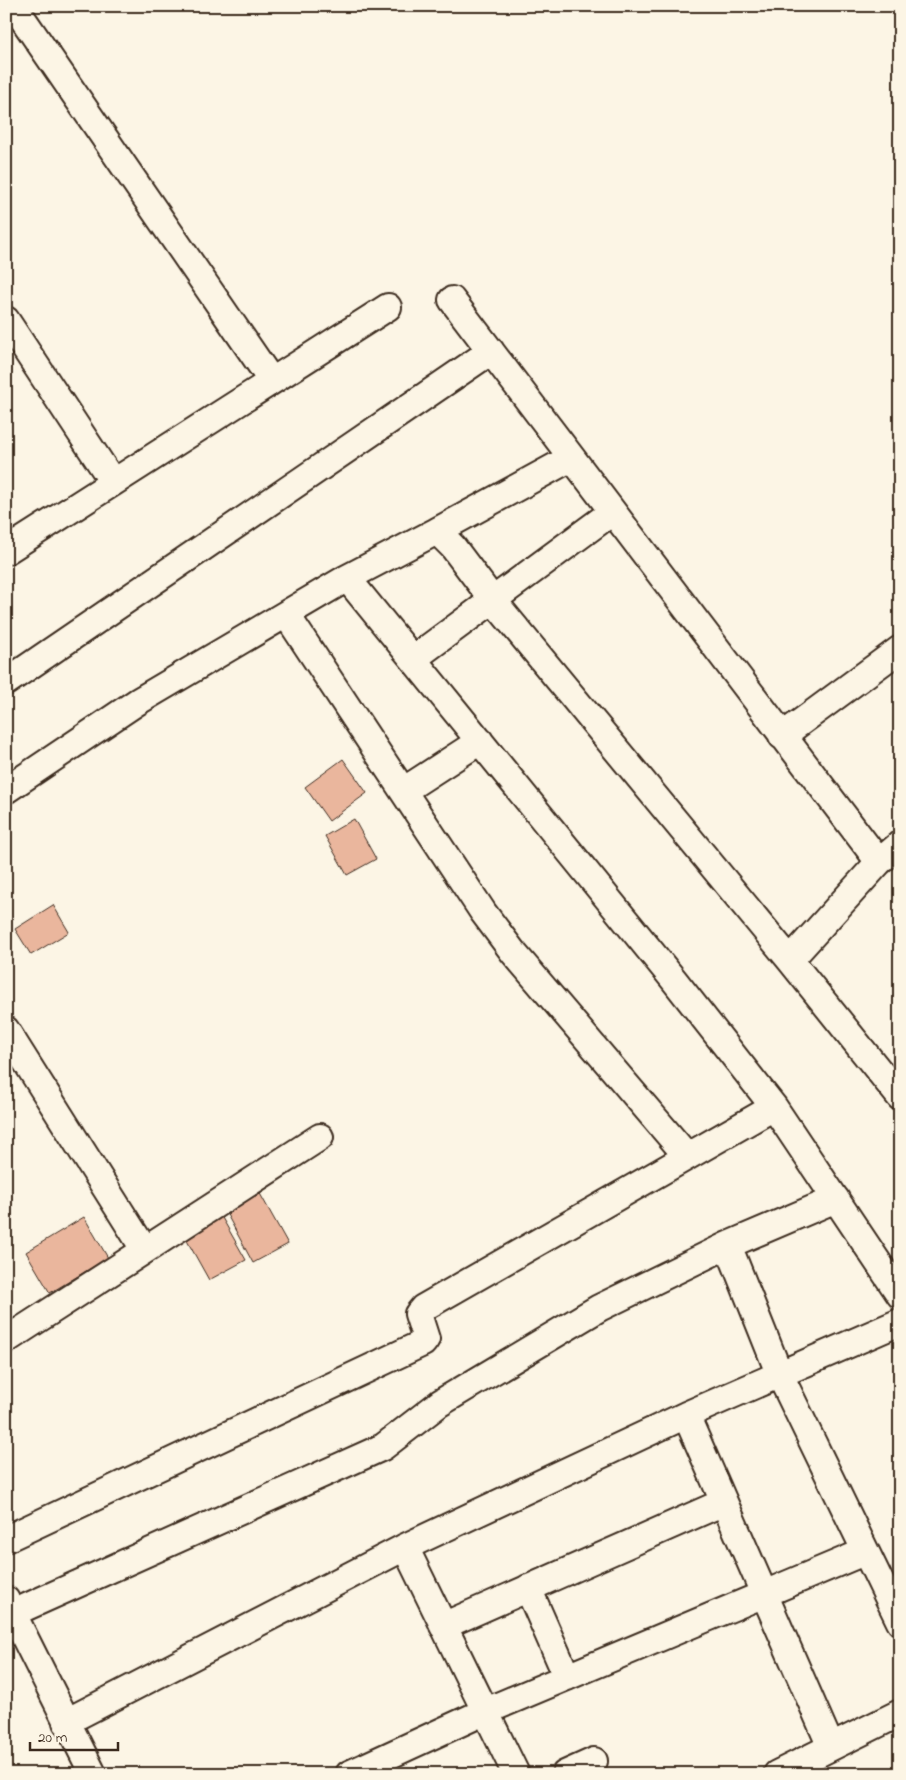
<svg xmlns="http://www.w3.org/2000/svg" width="906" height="1780" viewBox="0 0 906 1780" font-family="'Indie Flower',sans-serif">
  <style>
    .building { fill: #eab69d; stroke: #3b2a1e }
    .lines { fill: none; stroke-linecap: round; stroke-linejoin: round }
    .minor-casing { stroke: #3b2a1e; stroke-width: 30 }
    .minor { stroke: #fcf5e5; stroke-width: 26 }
  </style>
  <rect width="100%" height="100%" fill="#fcf5e5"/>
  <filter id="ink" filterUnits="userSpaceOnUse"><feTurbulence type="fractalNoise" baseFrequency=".02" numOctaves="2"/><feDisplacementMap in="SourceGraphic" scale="10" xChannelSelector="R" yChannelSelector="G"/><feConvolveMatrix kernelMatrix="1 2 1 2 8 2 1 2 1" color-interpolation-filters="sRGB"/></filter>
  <g filter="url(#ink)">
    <path class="building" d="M343,759L367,793L329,821L305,787Z
      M354,819L376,859L347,875L325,836Z
      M53,905L69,932L31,955L15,929Z
      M258,1190L288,1244L253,1263L224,1209Z
      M221,1216L246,1260L209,1280L185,1237Z
      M84,1217L108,1258L50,1293L26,1252Z"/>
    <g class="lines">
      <defs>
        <path id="minor" d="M14,6L271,380
          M452,300L879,862
          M6,320L113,482
          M437,531L571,458
          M6,551L388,307
          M347,578L674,980L774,1107L900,1295
          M286,614L483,912L513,952L687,1156
          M413,659L612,512
          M6,682L491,351
          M782,736L900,649
          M6,790L137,702L347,578L437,531L453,547L492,599L790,960L900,1097
          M403,791L480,741
          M790,960L879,862L900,844
          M6,1030L144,1249
          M728,1245L779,1373L900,1622
          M6,1340L320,1137
          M686,1415L831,1747
          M6,1539L423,1343L426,1339L418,1314L423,1308L774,1107
          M405,1547L516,1774
          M528,1588L567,1677
          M6,1600L93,1774
          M13,1613L383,1447L440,1403L599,1308L728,1245L836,1199
          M443,1626L724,1502
          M66,1722L405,1547L686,1415L900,1322
          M349,1774L486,1711L864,1552
          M565,1774L594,1761
          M777,1774L900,1713"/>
      </defs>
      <use href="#minor" class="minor-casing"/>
      <use href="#minor" class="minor"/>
    </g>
  </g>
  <rect width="906" height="1780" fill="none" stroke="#fcf5e5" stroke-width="25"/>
  <rect x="12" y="12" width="881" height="1755" fill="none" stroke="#3b2a1e" stroke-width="2" filter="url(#ink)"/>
  <path d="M30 1742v8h88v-8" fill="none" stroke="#3b2a1e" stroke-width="2.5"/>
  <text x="38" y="1742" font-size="15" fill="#3b2a1e" stroke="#fcf5e5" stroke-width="4" paint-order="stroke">20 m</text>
</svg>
